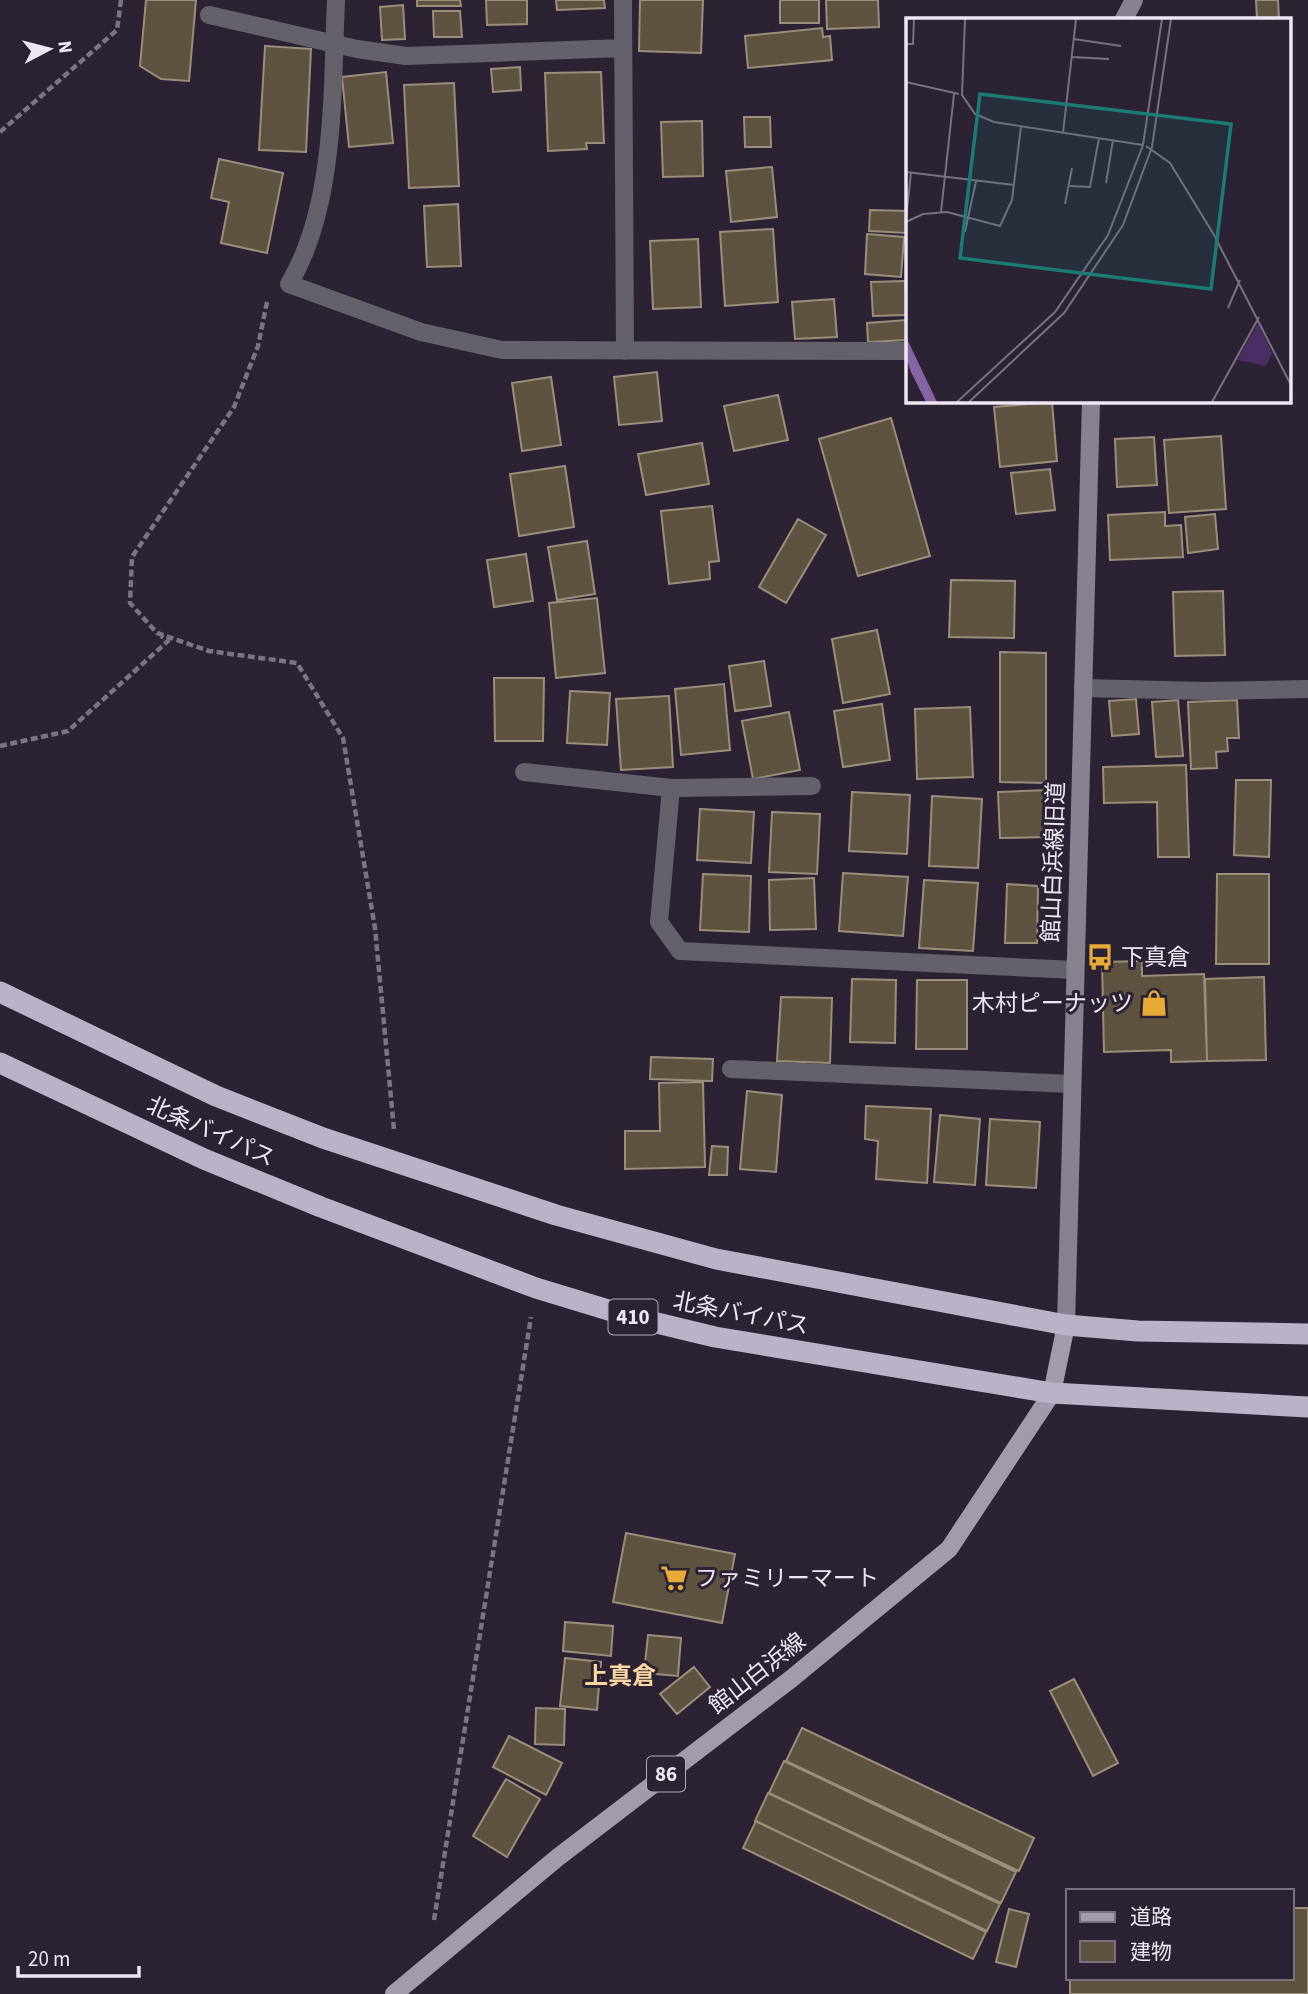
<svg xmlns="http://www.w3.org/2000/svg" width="1308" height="1994" viewBox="0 0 1308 1994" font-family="'Source Sans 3','Noto Sans JP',sans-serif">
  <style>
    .building { fill: #5e5340; stroke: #9b8e7a; stroke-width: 2 }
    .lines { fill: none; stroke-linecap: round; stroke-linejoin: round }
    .path { stroke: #7b7583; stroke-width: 4.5; stroke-dasharray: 7 3.5; stroke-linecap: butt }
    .street { stroke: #65616a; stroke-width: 18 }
    .secondary { stroke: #888290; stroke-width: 18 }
    .primary { stroke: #a39bad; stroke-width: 18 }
    .highway { stroke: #bbb2c8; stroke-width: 21 }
    .labels { text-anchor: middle; stroke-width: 6; stroke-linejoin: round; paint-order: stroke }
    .shield { fill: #2b2333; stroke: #b2acb9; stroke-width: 2 }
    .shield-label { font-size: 21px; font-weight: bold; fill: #ece7f2 }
    .street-label { font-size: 23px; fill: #ece7f2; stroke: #2b2333 }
    .poi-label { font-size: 23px; fill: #ece7f2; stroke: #2b2333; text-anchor: start }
    .neighbourhood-label { font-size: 24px; font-weight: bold; fill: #fbd8a2; stroke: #2b2333 }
    .inset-road { fill: none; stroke: #78717f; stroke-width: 2 }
    .view { fill: #1a7c75; fill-opacity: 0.15; stroke: #1a7c75; stroke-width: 3.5 }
    .inset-edge { fill: none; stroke: #ece7f2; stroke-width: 3.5 }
  </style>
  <rect width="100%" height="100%" fill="#2b2333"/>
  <path class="building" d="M146,0H196L189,81L161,79L140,66Z
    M417,0H460L461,6H417Z
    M486,0H527V24L487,25Z
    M556,0H604L605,8L557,10Z
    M640,0H703L701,53L639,51Z
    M780,0H819V23H780Z
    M826,0H878L879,27L827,29Z
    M1256,0H1278L1279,19H1257Z
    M403,5L405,39L382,40L380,7Z
    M433,11H460L462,37H434Z
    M822,28L823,37L830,36L832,60L748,68L745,36Z
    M265,46L311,49L306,152L259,150Z
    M520,67L521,90L493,92L491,69Z
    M386,72L393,143L349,147L342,77Z
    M601,72L604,143H586L587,149L548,151L545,73Z
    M454,83L459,186L409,188L404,85Z
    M744,117H770L771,147H745Z
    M702,121L703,176L663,177L661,122Z
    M219,159L283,173L267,253L221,243L229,202L211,198Z
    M772,167L777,217L731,222L726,171Z
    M458,204L461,266L427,267L424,206Z
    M870,210L907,211V233L869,231Z
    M773,229L778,302L725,306L720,232Z
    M867,234L904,237L901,277L865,274Z
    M698,239L701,307L653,309L650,241Z
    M905,281L907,315L873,316L871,282Z
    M834,299L837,337L795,339L792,302Z
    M907,320V340L868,342L867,323Z
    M657,372L662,421L619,425L614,377Z
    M551,377L561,445L522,451L512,383Z
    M778,395L788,440L734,451L724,406Z
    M1052,402L1057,461L1000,467L994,407Z
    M891,418L930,556L858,576L819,439Z
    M1221,436L1226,509L1169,513L1164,440Z
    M1154,437L1157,485L1117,487L1115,439Z
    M702,443L709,484L646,495L638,454Z
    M565,466L574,527L519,536L510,474Z
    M1050,469L1055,510L1016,514L1011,473Z
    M712,506L719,561L709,562L710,579L669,584L661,511Z
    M1165,512V526L1181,525L1183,557L1110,560L1108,515Z
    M1215,514L1218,549L1188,553L1185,517Z
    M798,519L826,535L786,603L759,587Z
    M587,541L595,594L557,600L548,547Z
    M526,554L533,601L494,607L487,560Z
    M951,580L1015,581L1014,638L949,637Z
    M1223,591L1225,655L1175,656L1173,592Z
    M597,598L605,673L556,678L549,603Z
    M877,630L890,694L843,703L832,639Z
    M1000,652L1046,653V783L1000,782Z
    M764,661L771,706L735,711L729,666Z
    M494,678H544L543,741H495Z
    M724,684L730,750L681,755L675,689Z
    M570,691L610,693L607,745L567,743Z
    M669,696L673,767L621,770L616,699Z
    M1136,699L1139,734L1112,736L1109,701Z
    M1178,700L1183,756L1156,757L1152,702Z
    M1237,700L1239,738H1227L1228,751L1216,752L1217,768L1191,769L1188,702Z
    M882,704L890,760L843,767L834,711Z
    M970,707L973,777L917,779L915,709Z
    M789,712L800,770L753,779L742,721Z
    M1186,765L1189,857H1158L1157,802L1104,803L1103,767Z
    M1236,780H1271L1269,857L1234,855Z
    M1047,790L1049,837L1000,838L998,792Z
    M852,792L910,795L907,854L849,851Z
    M932,796L982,799L978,868L929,866Z
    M700,809L754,812L751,863L697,860Z
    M772,812L820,814L817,874L769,872Z
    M843,873L908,877L903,936L839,931Z
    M703,874L751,876L749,932L700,930Z
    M1217,874H1269V964H1216Z
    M814,878L816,929L770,930L769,880Z
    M924,880L978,883L973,951L919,948Z
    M1007,884L1038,886L1037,943H1005Z
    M1142,961V976L1204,974L1207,1061L1171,1062V1050L1104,1052L1102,962Z
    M1264,977L1266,1060L1207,1061L1205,979Z
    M852,979L896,980L895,1043L850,1042Z
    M917,980H967V1049H916Z
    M781,997L832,998L830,1063L777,1061Z
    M651,1057L713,1059L712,1081L650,1079Z
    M703,1082L705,1167L625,1169V1131H660L659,1083Z
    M747,1091L782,1095L776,1172L740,1169Z
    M866,1106L931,1109L927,1183L876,1179L878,1141L865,1139Z
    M940,1115L980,1119L975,1185L934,1182Z
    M990,1119L1040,1122L1036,1188L986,1185Z
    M712,1146L728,1147L727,1175H709Z
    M626,1533L735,1554L722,1623L613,1602Z
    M565,1622L613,1626L611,1656L563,1651Z
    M648,1635L681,1638L678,1676L644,1673Z
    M565,1658L601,1662L597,1710L560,1706Z
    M694,1667L710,1687L677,1714L660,1694Z
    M1074,1679L1118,1763L1093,1776L1050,1691Z
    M536,1708L565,1709L564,1745L535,1744Z
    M802,1728L1034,1838L1019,1871L786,1761Z
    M509,1736L562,1763L546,1795L493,1767Z
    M784,1761L1016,1872L1001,1903L769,1793Z
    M506,1779L540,1799L507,1857L473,1836Z
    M768,1793L1000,1904L987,1931L755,1821Z
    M756,1821L986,1932L973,1959L743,1848Z
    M1292,1908H1308V1994H1070V1978H1292Z
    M1009,1909L1029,1914L1016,1967L996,1962Z"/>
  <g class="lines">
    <path class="path" d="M0,132L117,30L121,0
      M267,302L258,346L234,407L132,557L130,603L157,633L209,651L297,663L343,738L375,928L394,1130
      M0,746L68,731L168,641L161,636
      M434,1920L531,1317"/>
    <path class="street" d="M336,0C332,91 336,205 289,284L421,332L502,350L907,351
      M623,0L625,351
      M209,15L357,49L406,56L622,48
      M1083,688L1205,691L1308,689
      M524,772L671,788L812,786
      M671,788L659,922L680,951L1075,970
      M731,1069L1072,1084"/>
    <path class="secondary" d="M1124,19L1134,0
      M1066,1325L1091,401"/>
    <path class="primary" d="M394,1994L557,1858L791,1679L949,1549L1052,1393L1066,1325"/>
    <path class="highway" d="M0,992L216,1096L323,1138L556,1215L716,1259L1066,1325L1138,1331L1308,1334
      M0,1063L204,1159L321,1207L536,1288L628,1316L715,1337L1052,1393L1308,1407"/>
  </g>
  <defs>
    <symbol id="bus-bare" viewBox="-9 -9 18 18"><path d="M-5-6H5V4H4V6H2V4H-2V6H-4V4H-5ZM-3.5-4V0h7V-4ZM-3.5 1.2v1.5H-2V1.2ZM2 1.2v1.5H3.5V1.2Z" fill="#e8ab37" stroke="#2b2333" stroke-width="2.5" paint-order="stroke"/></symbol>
    <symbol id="shop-bare" viewBox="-9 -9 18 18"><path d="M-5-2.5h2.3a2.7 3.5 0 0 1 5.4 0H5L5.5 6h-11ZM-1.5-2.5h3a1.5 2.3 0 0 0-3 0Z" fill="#e8ab37" stroke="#2b2333" stroke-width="2.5" paint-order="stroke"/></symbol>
    <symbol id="supermarket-bare" viewBox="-9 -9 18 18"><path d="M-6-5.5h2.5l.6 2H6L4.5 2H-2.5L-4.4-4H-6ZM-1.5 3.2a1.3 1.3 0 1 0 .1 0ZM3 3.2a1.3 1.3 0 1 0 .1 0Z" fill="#e8ab37" stroke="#2b2333" stroke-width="2.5" paint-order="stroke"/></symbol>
  </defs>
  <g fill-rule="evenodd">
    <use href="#bus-bare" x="1081" y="938" width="38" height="38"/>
    <use href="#shop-bare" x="1135" y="984" width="38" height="38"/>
    <use href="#supermarket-bare" x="655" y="1559" width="38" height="38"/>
  </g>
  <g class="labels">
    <g class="shield">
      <rect x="608.5" y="1299.5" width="49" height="35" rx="5"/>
      <rect x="647" y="1756.5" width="38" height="35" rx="5"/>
    </g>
    <g class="shield-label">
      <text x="633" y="1324">410</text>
      <text x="666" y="1781">86</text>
    </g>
    <g class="street-label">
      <text transform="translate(1053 862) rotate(-88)" y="8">館山白浜線旧道</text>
      <text transform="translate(211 1131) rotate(24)" y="8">北条バイパス</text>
      <text transform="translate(741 1313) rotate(11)" y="8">北条バイパス</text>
      <text transform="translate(757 1673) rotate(-38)" y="8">館山白浜線</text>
    </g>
    <g class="poi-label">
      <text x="1121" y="965">下真倉</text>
      <text x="1133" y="1011" text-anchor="end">木村ピーナッツ</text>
      <text x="695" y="1586">ファミリーマート</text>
    </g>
    <g class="neighbourhood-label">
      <text x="620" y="1684">上真倉</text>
    </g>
  </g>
  <g transform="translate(906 18)">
    <rect width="385" height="385" fill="#2b2333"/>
    <path d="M352,305L366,335L360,348L331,342Z" fill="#492e63"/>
    <path d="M0,309L2,323L31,384H20L5,354L0,340Z" fill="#8464a5"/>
    <path class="inset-road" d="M59,1L56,77L69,96L88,104L237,127M168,21L215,28M0,26H7L8,1M166,39L203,41M0,64L53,76M157,115L170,1M240,128L264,145L308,217L385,367M0,154L108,167M200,165L207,122M164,168L184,169L193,120M159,186L166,150M35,194L48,76M0,202L5,154M0,204L17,196L41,194L94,208L106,182L115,108M59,214L70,163M322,290L334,262M51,384L149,294L202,217L237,127L256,1M63,384L158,295L217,207L246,129L265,1M306,384L353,299"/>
    <path class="view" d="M74,76L325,106L305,271L54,240Z"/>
    <rect width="385" height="385" class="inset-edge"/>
  </g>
  <rect x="1066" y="1889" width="228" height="91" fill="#2b2333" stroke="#78717f" stroke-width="2"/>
  <rect x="1080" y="1912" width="35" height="10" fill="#a39bad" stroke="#78717f" stroke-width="2"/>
  <text x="1130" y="1924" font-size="21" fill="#ece7f2">道路</text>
  <rect x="1080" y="1941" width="35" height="21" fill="#5e5340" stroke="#78717f" stroke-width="2"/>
  <text x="1130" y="1959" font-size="21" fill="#ece7f2">建物</text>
  <g transform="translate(49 49) rotate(83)" stroke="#2b2333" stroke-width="5" paint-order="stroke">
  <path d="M0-5L12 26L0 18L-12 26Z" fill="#ece7f2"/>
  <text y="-10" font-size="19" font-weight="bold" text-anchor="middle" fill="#ece7f2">N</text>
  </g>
  <path d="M18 1966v10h121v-10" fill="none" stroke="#ece7f2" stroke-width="3.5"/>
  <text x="28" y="1966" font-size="21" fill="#ece7f2" stroke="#2b2333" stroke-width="5" paint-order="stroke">20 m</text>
</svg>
